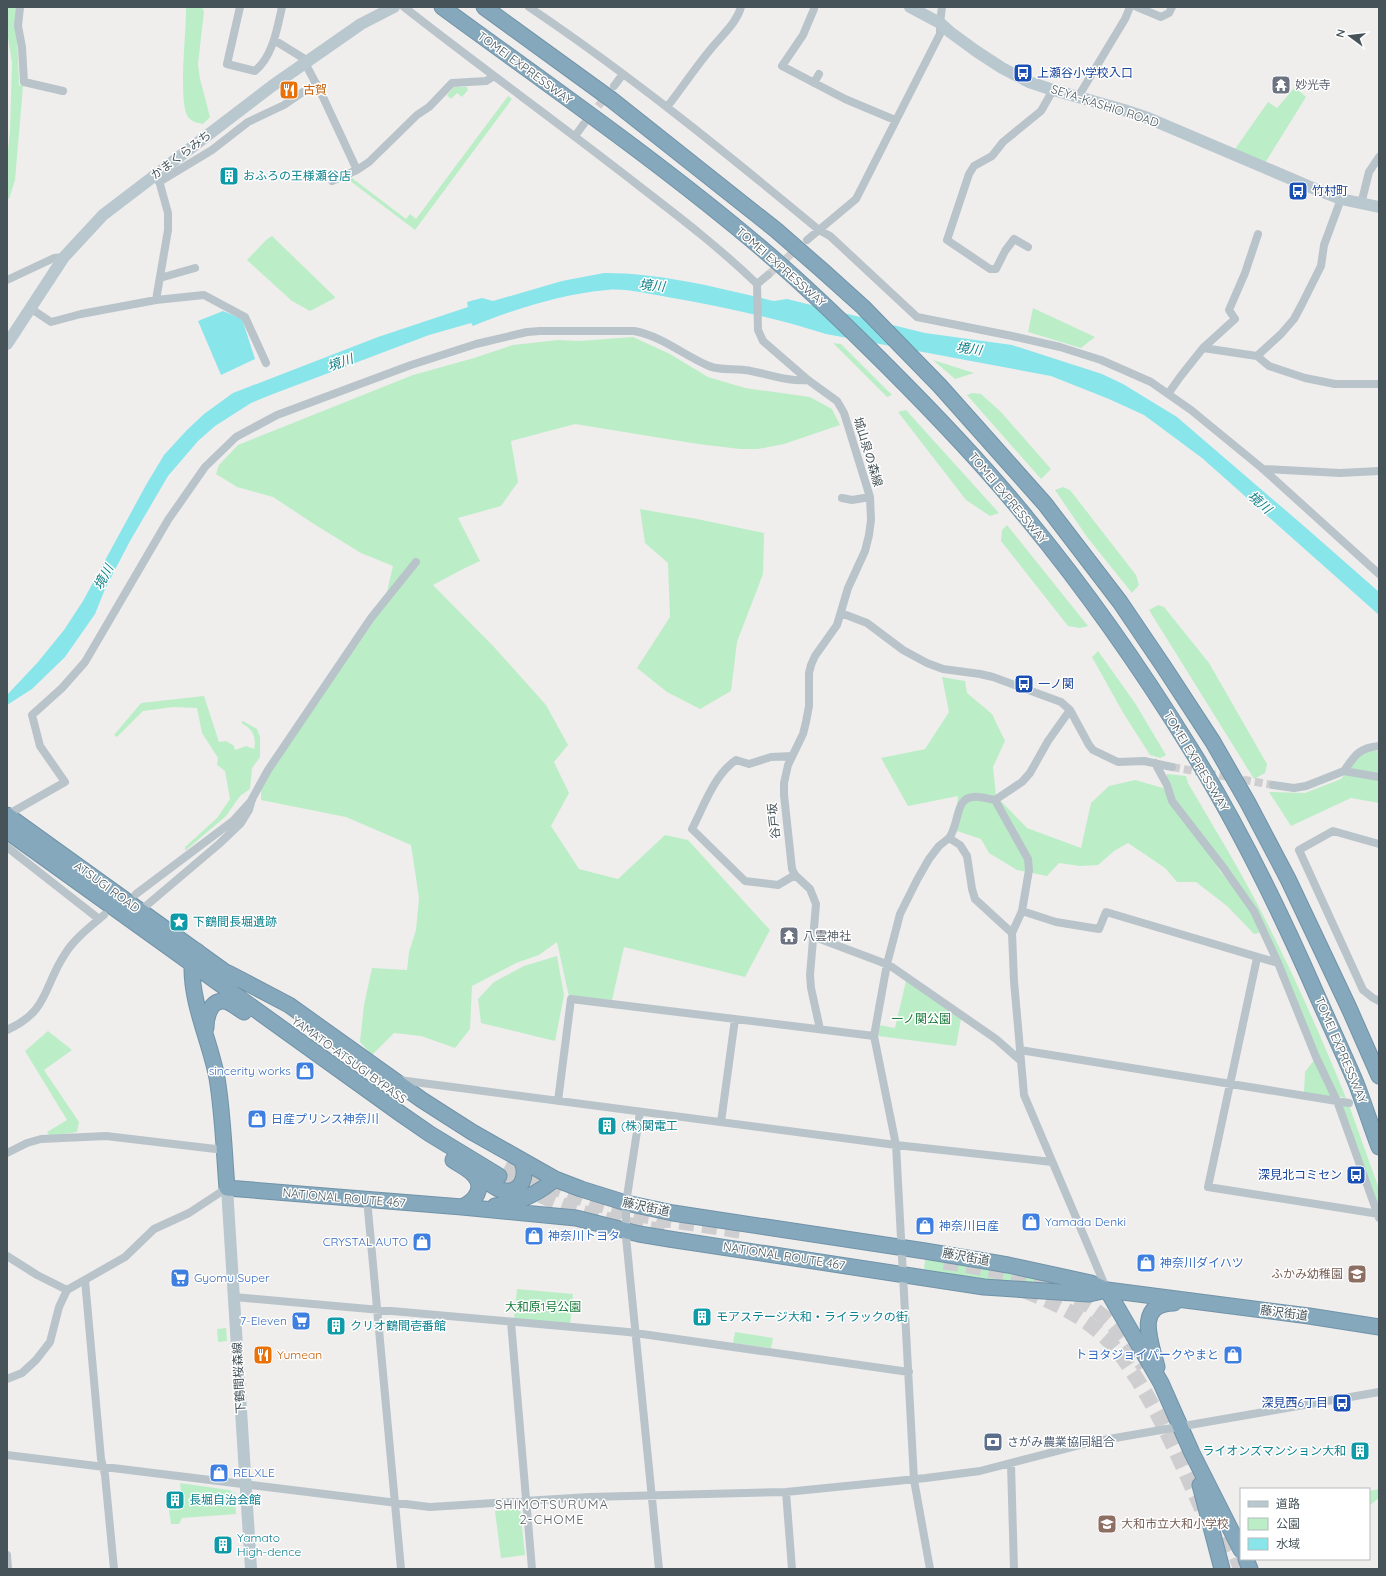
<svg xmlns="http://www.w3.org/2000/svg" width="1386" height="1576" viewBox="0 0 1386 1576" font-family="Quicksand,'Noto Sans JP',sans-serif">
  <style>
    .green { fill: #bbeec7 }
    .water { fill: #88e5ea }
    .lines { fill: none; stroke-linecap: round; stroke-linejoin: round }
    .street-tunnel { stroke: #ceced0; stroke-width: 8; stroke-dasharray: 8 4; stroke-linecap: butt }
    .highway-tunnel { stroke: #ceced0; stroke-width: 15; stroke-dasharray: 15 8; stroke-linecap: butt }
    .highway-casing { stroke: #7093a8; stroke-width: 17 }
    .street { stroke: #b8c4ca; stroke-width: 8 }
    .secondary { stroke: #b9c7cf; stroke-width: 12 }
    .highway { stroke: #85a8bc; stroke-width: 15 }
    .labels { text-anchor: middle; stroke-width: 3; stroke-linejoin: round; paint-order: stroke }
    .street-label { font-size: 12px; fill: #46545a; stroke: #fff }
    .transit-label { font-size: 12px; fill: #164399; stroke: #fff; text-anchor: start }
    .worship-label { font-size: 12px; fill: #5b616d; stroke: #fff; text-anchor: start }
    .food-label { font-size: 12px; fill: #c56008; stroke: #fff; text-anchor: start }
    .culture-label { font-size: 12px; fill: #0d838f; stroke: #fff; text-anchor: start }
    .park-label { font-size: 12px; fill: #187a3a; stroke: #fff }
    .shop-label { font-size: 12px; fill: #366cbe; stroke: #fff; text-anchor: start }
    .education-label { font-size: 12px; fill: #785e54; stroke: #fff; text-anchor: end }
    .service-label { font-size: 12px; fill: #4e5e75; stroke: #fff; text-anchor: start }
    .water-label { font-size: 13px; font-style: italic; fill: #0f8087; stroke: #fff }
    .neighbourhood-label { font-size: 13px; letter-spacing: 1px; fill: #5a5f62; stroke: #fff }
  </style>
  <rect width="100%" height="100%" fill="#f0eded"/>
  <path class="green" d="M7,7H16L19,85L23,86L15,180L9,199L7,198V160L10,131L12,63L7,31Z
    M186,7H202L204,12L198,64L200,79L210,117L203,124C199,123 192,122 189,118C177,106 187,28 186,7Z
    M454,87H467L468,90L462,97L457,93L451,99L447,95Z
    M1295,87L1306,97L1265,163L1235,149L1268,102L1277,108Z
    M508,96L512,99L415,230L349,180L352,178L406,219L410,214L416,219Z
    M272,236L335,297V298L310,311L292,301L247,260L266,240Z
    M1033,308L1095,337L1081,348L1028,332Z
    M633,337L670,354L708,377L745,388L810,397L832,409L840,425L784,444L758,449H740L698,444L575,424L511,441L518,482L501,506L458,518L480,561L465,568L433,585L494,647L546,705L568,745L554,762L569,793L551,826L579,869L618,879L665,835L688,840L770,930L745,977L624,947L612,1000L569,997L557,942L539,955L516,963L472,986L470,1029L455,1048L421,1036L394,1033L372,1055L360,1042L364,1005L372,968L407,970L409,952L416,930L419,898L411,845L346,817L261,800V782L386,596L393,566L361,553L317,526L273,497L237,487L216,474L219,465L238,445L413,375L474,358L513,345L558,340L579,341Z
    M833,343L841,344L892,395L887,397Z
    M933,360L974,373L955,379Z
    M972,393L981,394L1001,412L1051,469L1041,479L967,395Z
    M906,410L999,513L990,516L966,500L898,412Z
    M1063,487L1070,490L1136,575L1139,585L1132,593L1087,537L1055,490Z
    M640,509L697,519L764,533L763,574L737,642L731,691L700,709L667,692L637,668L670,617L668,563L645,543Z
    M1007,525L1088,626L1080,628L1068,626L1001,541L1002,530Z
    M1158,605L1164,607L1209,663L1267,764L1265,773L1254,779L1149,610Z
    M1098,651L1135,703L1166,755L1160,758L1150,755L1122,711L1092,657Z
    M942,677L965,681L967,693L992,714L1005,741L993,767L996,796L1027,828L1081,848L1091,803L1109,786L1135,780L1163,788L1171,798L1167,785V774L1186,776L1188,783C1213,826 1239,868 1262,913C1293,973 1321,1036 1346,1098L1336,1096L1256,907L1203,843L1220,871L1254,911L1259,933L1254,934L1227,906L1196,882H1177L1165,868L1128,843L1114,851L1098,865L1080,866L1059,863L1047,876L1017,870L989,853L981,839L954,830L958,796L908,806L881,758L925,749L949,712Z
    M204,696L219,742L226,741L234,746L235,750L246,746L254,749C257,737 252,728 241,723L243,721L257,729L260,737V757L252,768L250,789L240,796L226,816L185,851V847L217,818L230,799L225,771L217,765L218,758L202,733L197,708L173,707L143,711L117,737L114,735L141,703Z
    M1367,751H1379V803L1351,798L1291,826L1269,792L1305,793L1341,779L1357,759Z
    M557,956L564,995L555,1041L481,1023L478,999L494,982L524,966Z
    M906,981L961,1019L956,1046L878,1036L879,1025L895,1028Z
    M48,1031L72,1050L44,1070L79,1122L77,1132L50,1136L47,1132L67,1120L25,1051Z
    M1314,1060L1337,1101L1304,1092L1305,1072Z
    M1341,1105H1349L1379,1189V1209Z
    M926,1253L1089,1287L1012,1285L924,1269Z
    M517,1289L573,1294L570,1325L514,1320Z
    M226,1328L227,1341L218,1342L217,1329Z
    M735,1332L773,1338L771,1348L733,1343Z
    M180,1483L229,1490L235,1493L236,1514L182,1518L179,1524H171L169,1510L183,1509Z
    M1379,1489V1498L1369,1506V1491Z
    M520,1508L525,1555L501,1558L495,1511Z"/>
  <path class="water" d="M604,273C662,273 719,288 774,301L787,299L925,333L1012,345L1102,374L1123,384L1177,417L1305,527L1379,592V615L1202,458L1144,415L1109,399L1051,376L826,334C775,318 720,306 667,297C650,294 624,288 607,290C562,294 514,309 473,326L471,323L429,335L273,394L251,403L215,426L198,441L168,476L130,541L105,589L95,614L65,657L32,689L7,705V695L38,662L64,630L83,601L146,485L164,455L187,430L204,414L233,393L378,337L468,307L467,302L482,298L493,301L562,281Z
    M223,311L242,319L255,359L221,375L198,321Z"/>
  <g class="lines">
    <path class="street-tunnel" d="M583,125L608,94
      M768,275L799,247
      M1172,767L1273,785"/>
    <path class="highway-tunnel" d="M506,1164C543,1183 581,1201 622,1211C661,1220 701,1225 740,1231
      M499,1176C530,1191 561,1206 595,1216C618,1223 641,1227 664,1231
      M944,1262C996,1270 1072,1284 1111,1323C1124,1337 1134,1352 1144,1367
      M1025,1291C1052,1302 1077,1313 1099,1332C1115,1345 1126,1362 1137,1379C1163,1420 1182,1465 1202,1510
      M1227,1536L1241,1569"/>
    <defs>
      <path id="highway" d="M442,7C551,87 664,165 767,253C809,289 849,328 888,367C936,415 983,464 1026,517C1087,591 1142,670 1192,751C1241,830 1282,915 1319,1000C1331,1027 1344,1055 1356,1083C1364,1104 1371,1126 1379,1147
        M484,7L612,100L776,230L823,271L863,307L940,386L1045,504L1120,602L1164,667L1213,742L1248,803L1288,879L1349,1008L1379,1076
        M7,815L235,979
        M7,831L401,1114L430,1134L499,1176
        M197,951C195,955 192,961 192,965C191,1004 210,1041 217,1078C223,1114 224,1151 227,1188L462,1207L576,1218L639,1234L669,1239L984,1287L1089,1294L1107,1290
        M228,973L289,1005L422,1100L472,1132L555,1179L581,1189L626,1203L673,1213L925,1251L1008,1265L1091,1283L1107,1290L1309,1316L1379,1327
        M206,1028C206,1017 211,996 228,1002C233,1004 239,1009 244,1012
        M453,1160C460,1165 469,1169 474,1175C486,1188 474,1202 462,1207
        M478,1175C486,1180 496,1190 505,1191C523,1193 527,1174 522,1162
        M495,1206C517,1203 538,1194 555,1179
        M1107,1290L1161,1383L1192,1453L1241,1550
        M1157,1367C1151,1342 1134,1304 1174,1303
        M1200,1485L1222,1569
        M1246,1559L1250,1569"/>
    </defs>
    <use href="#highway" class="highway-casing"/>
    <path class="street" d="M20,7L18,26L22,47L24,82L63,91
      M240,7L227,64L255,71C273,56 277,29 282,7
      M404,7C483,69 564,127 643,189C682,219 722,250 757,284
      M529,7C630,75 725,152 819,230L830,236L917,317L1012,336L1060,347L1101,360L1151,382L1191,410L1263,469L1379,574
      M1137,7L1161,17L1169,13L1172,7
      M814,9L803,35L782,66L845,99L895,120
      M274,40L308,61
      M305,63L322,95L357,170
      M814,83L819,74
      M614,86L623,74
      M1078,97L1125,19L1130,7
      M667,107C682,88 695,68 710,50C721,36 736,24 741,7
      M575,136L583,125
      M332,181L357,170L369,162L417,115L429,107L452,83L486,81L494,76
      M159,182L212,150L248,122L284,105L316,83
      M1361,204L1369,172L1379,157
      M807,240L856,199L940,34V23L942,7
      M1028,247L1014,239L1005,251L996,269H990L947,240L969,174L974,166L992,156L1003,142L1041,111L1053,90
      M160,278L195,268
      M7,280L54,258L64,257
      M757,284L758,330L763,341L808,380L837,401L844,413L870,497L871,520L869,535L865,551L848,588L837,625L815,656L811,665L809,673V706L806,722L803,734L788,765L784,783V795L792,869L795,875L810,889L816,904L810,975L811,988L820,1029
      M757,284L768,275
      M156,300L168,230V213L158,177
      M30,308L51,322L81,314L156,300L204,295L245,317L266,363
      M1203,348L1257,356L1269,366L1305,378L1335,384H1379
      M1257,356L1281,334L1294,319L1302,304L1321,266L1324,245L1341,199
      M1168,394L1180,377L1203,348L1235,319L1229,310L1245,273L1258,234
      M1263,469L1340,473L1379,471
      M842,498L852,500L870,497
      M841,613L867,623L903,650L927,663L943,669L980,674L993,677L1061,702L1070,710L1089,745L1093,750L1118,762L1144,761L1172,767
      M792,756L771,757L749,764L736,760C714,775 704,806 692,829L745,881L778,885L795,875
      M1155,763L1167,785L1172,801L1223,867L1254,911L1278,963L1316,1057L1337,1101L1379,1218
      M1344,771C1355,755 1359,748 1379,746
      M1273,785L1294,788L1306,786L1344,771L1379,777
      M995,800L1028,859L1029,870L1022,911
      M7,815L65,782L40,746L32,715L62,688L85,662L168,520L205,467L236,437L277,415L411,365L476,344L527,332L540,331H634C662,336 683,355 709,366C720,371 733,368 745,370C766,373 786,382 808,380
      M949,838C959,826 955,798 973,797C980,796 988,799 995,800L1022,782L1030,773L1048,741L1070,710
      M1379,844L1333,831L1299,850L1363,990L1373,998L1379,1001
      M7,847L99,919
      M136,894L233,821L252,800
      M140,911L219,844L241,823L249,810L252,799L268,770L371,618L416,562
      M812,936L881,962L892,967L996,1039L1021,1061
      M1257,958L1208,1187L1379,1214
      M7,1030C49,1011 43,987 65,954C74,939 91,926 104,915
      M1020,1050L1349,1103
      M399,1080L896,1145L1052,1162
      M558,1101L571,999L874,1036
      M640,1112L626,1203V1237L659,1569
      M721,1122L735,1019
      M7,1153L27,1143L41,1139L106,1136L224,1150
      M367,1199L401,1569
      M7,1256L37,1275L67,1290
      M85,1280L101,1459L105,1475L114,1569
      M1106,1288L1024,1095L1014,981L1012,933L1022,911L1056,922L1099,929L1106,912L1278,963
      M234,1297L628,1332L909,1372
      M511,1322L532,1569
      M7,1379L22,1373L36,1360L50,1342L59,1307L67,1290L125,1257L154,1229L189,1213L227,1188
      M7,1455L430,1507L589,1497L786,1492L926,1478L980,1471L1092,1442L1379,1392
      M1011,1464L1014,1569
      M786,1492L792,1569
      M7,1555L8,1569
      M930,1569L914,1480L896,1145L874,1036L887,964L900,914L917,880L929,859L939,846L949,838L960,845L967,856L972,889L975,899L1012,933"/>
    <path class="secondary" d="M910,7L940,23L950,32L976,51L1002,68L1029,82L1050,89L1124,110L1148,118L1315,189L1341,199L1379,207
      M7,344L64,257L103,215L272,86L361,24L394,7
      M227,1188L251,1569"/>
    <use href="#highway" class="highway"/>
  </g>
  <defs>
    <symbol id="bus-square" viewBox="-11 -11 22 22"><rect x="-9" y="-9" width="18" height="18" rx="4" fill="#1a4fb4" stroke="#fff"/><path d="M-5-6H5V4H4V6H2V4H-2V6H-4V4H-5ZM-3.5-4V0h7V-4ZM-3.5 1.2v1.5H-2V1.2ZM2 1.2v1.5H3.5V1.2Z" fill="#fff"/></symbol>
    <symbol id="temple-square" viewBox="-11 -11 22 22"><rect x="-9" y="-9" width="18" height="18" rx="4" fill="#6b7280" stroke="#fff"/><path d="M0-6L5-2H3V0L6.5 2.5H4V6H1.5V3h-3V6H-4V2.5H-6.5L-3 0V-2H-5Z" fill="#fff"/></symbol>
    <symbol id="restaurant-square" viewBox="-11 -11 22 22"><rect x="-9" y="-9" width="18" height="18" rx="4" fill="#e8710a" stroke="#fff"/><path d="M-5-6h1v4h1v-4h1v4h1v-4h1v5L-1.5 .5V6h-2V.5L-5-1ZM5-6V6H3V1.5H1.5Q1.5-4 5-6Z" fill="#fff"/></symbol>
    <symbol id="building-square" viewBox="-11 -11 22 22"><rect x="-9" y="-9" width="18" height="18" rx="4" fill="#0f9aa8" stroke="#fff"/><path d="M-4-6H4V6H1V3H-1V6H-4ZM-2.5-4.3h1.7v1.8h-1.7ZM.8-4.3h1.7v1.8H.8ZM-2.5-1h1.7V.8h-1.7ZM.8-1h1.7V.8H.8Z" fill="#fff"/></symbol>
    <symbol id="sight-square" viewBox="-11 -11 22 22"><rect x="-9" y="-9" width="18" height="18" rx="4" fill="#0f9aa8" stroke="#fff"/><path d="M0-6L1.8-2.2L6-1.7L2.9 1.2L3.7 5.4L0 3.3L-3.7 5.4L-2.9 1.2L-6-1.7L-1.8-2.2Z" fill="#fff"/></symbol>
    <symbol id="shop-square" viewBox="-11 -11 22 22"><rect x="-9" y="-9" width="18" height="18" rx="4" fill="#3f7fe0" stroke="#fff"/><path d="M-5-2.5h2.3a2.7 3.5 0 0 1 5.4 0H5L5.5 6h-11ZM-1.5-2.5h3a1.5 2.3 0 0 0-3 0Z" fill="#fff"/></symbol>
    <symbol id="school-square" viewBox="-11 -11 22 22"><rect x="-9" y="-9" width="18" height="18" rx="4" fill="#8d6e63" stroke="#fff"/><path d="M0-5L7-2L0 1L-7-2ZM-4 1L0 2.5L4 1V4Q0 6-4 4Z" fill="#fff"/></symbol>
    <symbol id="supermarket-square" viewBox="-11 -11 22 22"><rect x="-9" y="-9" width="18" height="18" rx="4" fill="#3f7fe0" stroke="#fff"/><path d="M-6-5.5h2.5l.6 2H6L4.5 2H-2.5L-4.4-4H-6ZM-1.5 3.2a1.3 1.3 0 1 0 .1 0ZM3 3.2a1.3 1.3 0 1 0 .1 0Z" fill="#fff"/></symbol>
    <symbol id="bank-square" viewBox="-11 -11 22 22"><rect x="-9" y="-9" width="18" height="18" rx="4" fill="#5c6f8a" stroke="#fff"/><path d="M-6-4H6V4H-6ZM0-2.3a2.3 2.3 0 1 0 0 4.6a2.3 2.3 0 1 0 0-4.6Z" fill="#fff"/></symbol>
  </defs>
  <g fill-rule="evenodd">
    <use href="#bus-square" x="1012" y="62" width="22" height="22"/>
    <use href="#temple-square" x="1270" y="74" width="22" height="22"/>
    <use href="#restaurant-square" x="278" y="79" width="22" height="22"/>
    <use href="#building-square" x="218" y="165" width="22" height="22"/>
    <use href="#bus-square" x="1287" y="180" width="22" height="22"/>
    <use href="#bus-square" x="1013" y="673" width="22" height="22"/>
    <use href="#sight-square" x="168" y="911" width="22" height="22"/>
    <use href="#temple-square" x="778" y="925" width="22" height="22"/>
    <use href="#shop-square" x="294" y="1060" width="22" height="22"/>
    <use href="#shop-square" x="246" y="1108" width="22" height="22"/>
    <use href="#building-square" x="596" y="1115" width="22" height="22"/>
    <use href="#bus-square" x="1345" y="1164" width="22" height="22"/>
    <use href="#shop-square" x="1020" y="1211" width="22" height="22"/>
    <use href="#shop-square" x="914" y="1215" width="22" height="22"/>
    <use href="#shop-square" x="523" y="1225" width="22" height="22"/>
    <use href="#shop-square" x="411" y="1231" width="22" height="22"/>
    <use href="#shop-square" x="1135" y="1252" width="22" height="22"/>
    <use href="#school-square" x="1346" y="1263" width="22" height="22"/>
    <use href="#supermarket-square" x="169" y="1267" width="22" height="22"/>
    <use href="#building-square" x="691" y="1306" width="22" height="22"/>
    <use href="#supermarket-square" x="290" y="1310" width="22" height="22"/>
    <use href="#building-square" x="325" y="1315" width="22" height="22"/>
    <use href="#restaurant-square" x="252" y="1344" width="22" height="22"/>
    <use href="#shop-square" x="1222" y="1344" width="22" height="22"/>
    <use href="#bus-square" x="1331" y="1392" width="22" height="22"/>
    <use href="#bank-square" x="982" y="1431" width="22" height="22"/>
    <use href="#building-square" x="1349" y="1440" width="22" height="22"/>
    <use href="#shop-square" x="208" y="1462" width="22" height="22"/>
    <use href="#building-square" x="164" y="1489" width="22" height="22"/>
    <use href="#school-square" x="1096" y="1513" width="22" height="22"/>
    <use href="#building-square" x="212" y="1534" width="22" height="22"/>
  </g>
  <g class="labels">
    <g class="street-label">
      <text transform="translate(525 68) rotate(36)" y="4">TOMEI EXPRESSWAY</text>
      <text transform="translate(1105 106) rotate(18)" y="4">SEYA-KASHIO ROAD</text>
      <text transform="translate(181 155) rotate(-37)" y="4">かまくらみち</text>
      <text transform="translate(781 267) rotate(41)" y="4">TOMEI EXPRESSWAY</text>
      <text transform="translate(868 452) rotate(73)" y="4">城山泉の森線</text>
      <text transform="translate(1008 498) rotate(50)" y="4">TOMEI EXPRESSWAY</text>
      <text transform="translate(1196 761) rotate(59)" y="4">TOMEI EXPRESSWAY</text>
      <text transform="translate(774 821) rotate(-96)" y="4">谷戸坂</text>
      <text transform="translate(107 887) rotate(36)" y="4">ATSUGI ROAD</text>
      <text transform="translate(1341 1050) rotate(67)" y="4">TOMEI EXPRESSWAY</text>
      <text transform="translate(349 1060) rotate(36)" y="4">YAMATO-ATSUGI BYPASS</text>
      <text transform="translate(344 1198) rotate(5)" y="4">NATIONAL ROUTE 467</text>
      <text transform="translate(646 1207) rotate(12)" y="4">藤沢街道</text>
      <text transform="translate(784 1256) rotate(9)" y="4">NATIONAL ROUTE 467</text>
      <text transform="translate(966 1257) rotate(10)" y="4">藤沢街道</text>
      <text transform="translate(1284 1313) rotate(7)" y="4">藤沢街道</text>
      <text transform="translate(239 1378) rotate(-93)" y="4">下鶴間桜森線</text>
    </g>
    <g class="transit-label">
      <text x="1037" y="77">上瀬谷小学校入口</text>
      <text x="1312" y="195">竹村町</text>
      <text x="1038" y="688">一ノ関</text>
      <text x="1342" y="1179" text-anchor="end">深見北コミセン</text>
      <text x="1328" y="1407" text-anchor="end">深見西6丁目</text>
    </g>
    <g class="worship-label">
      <text x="1295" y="89">妙光寺</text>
      <text x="803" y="940">八雲神社</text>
    </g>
    <g class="food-label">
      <text x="303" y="94">古賀</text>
      <text x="277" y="1359">Yumean</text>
    </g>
    <g class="culture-label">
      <text x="243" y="180">おふろの王様瀬谷店</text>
      <text x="193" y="926">下鶴間長堀遺跡</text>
      <text x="621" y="1130">(株)関電工</text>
      <text x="716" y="1321">モアステージ大和・ライラックの街</text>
      <text x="350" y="1330">クリオ鶴間壱番館</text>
      <text x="1346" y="1455" text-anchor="end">ライオンズマンション大和</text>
      <text x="189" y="1504">長堀自治会館</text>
      <text x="237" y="1542">Yamato<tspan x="237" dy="14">High-dence</tspan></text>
    </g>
    <g class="park-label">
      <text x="921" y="1023">一ノ関公園</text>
      <text x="543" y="1311">大和原1号公園</text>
    </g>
    <g class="shop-label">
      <text x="291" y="1075" text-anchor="end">sincerity works</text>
      <text x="271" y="1123">日産プリンス神奈川</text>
      <text x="1045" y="1226">Yamada Denki</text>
      <text x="939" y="1230">神奈川日産</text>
      <text x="548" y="1240">神奈川トヨタ</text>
      <text x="408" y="1246" text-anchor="end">CRYSTAL AUTO</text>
      <text x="1160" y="1267">神奈川ダイハツ</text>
      <text x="194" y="1282">Gyomu Super</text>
      <text x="287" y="1325" text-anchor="end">7-Eleven</text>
      <text x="1219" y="1359" text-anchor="end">トヨタジョイパークやまと</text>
      <text x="233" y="1477">RELXLE</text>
    </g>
    <g class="education-label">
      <text x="1343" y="1278">ふかみ幼稚園</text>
      <text x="1121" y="1528" text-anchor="start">大和市立大和小学校</text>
    </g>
    <g class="service-label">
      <text x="1007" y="1446">さがみ農業協同組合</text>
    </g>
    <g class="water-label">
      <text transform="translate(652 285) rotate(5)" y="5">境川</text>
      <text transform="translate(969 348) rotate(8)" y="5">境川</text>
      <text transform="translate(340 362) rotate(-19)" y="5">境川</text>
      <text transform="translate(1260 502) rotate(41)" y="5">境川</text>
      <text transform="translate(103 577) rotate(-62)" y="5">境川</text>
    </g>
    <g class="neighbourhood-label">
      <text x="552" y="1509">SHIMOTSURUMA<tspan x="552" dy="15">2-CHOME</tspan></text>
    </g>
  </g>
  <rect width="1386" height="1576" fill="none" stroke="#46545a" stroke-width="16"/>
  <rect x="1240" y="1488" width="130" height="72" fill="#ffffff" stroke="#b5bbbd"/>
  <rect x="1248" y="1501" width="20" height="6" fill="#b9c7cf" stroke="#b5bbbd"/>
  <text x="1276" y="1508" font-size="12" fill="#46545a">道路</text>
  <rect x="1248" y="1518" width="20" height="12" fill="#bbeec7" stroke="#b5bbbd"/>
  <text x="1276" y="1528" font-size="12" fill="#46545a">公園</text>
  <rect x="1248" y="1538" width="20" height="12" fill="#88e5ea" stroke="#b5bbbd"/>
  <text x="1276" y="1548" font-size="12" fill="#46545a">水域</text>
  <g transform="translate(1350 36) rotate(285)" stroke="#ffffff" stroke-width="3" paint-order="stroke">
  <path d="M0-3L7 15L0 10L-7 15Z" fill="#46545a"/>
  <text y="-6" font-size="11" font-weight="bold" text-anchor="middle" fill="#46545a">N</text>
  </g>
</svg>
